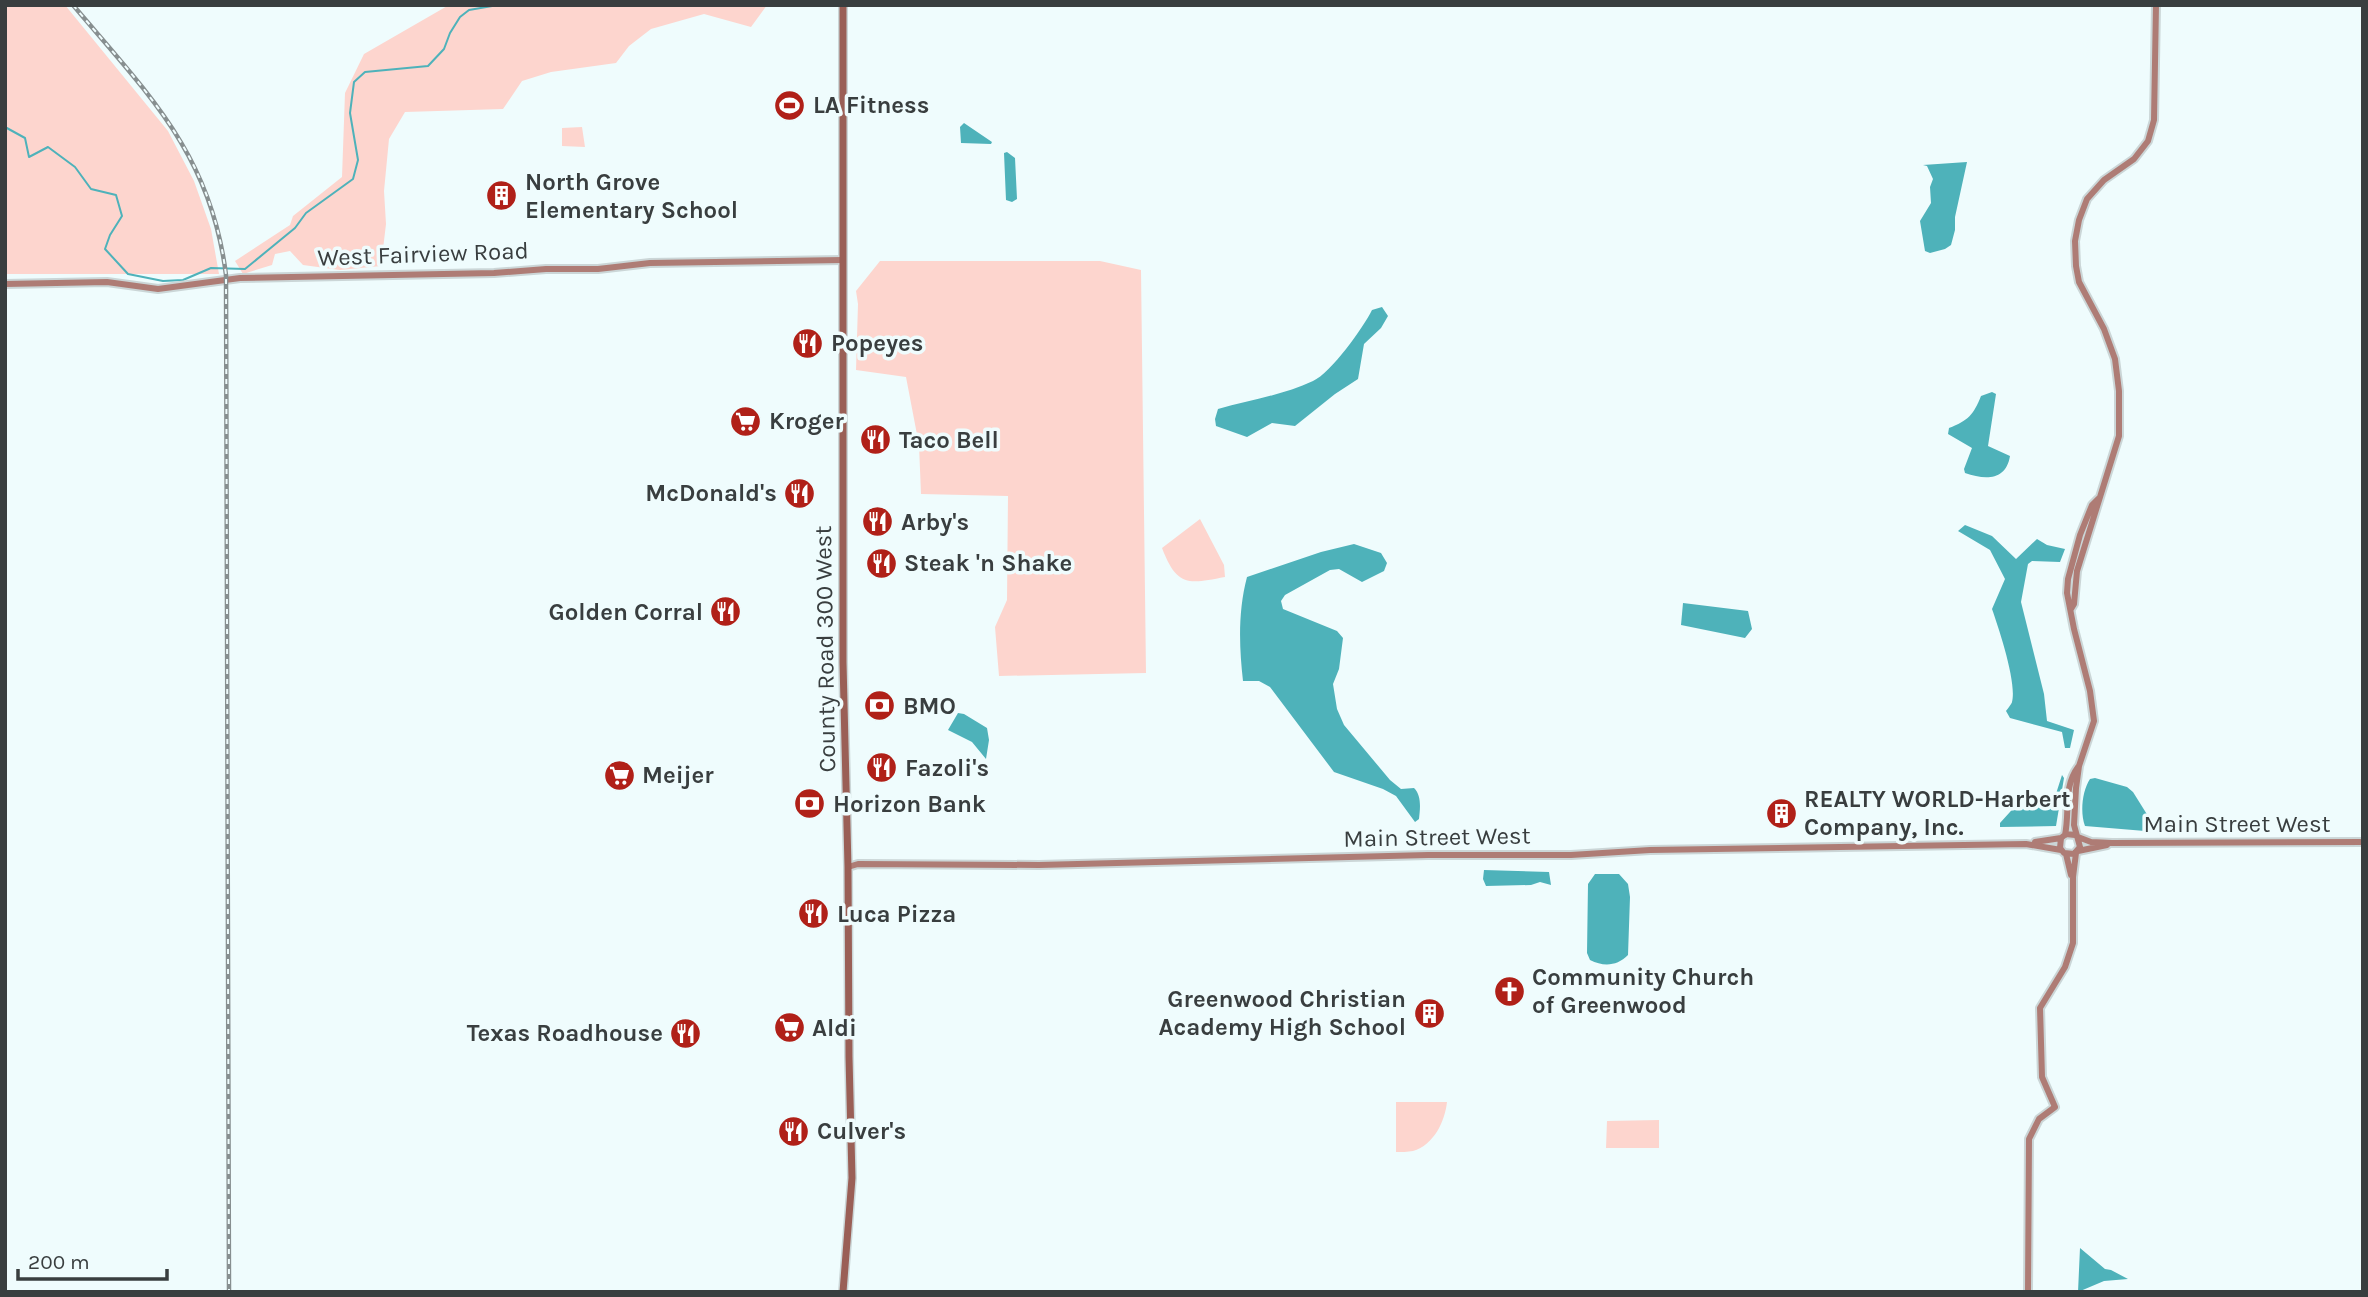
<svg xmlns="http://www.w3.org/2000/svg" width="2368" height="1297" viewBox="0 0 2368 1297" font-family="Karla,sans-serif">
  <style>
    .green { fill: #fdd5ce }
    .water { fill: #4eb2ba }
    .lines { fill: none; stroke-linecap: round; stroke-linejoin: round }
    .stream { stroke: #4eb2ba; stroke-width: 2 }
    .secondary-casing { stroke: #cbd6d7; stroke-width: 10 }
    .primary-casing { stroke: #cbd6d7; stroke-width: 10 }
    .secondary { stroke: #ae7c75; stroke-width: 6 }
    .primary { stroke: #9a5f56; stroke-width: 7 }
    .rail-casing { stroke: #878f90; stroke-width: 4.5 }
    .rail { stroke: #effcfd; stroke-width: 2; stroke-dasharray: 5; stroke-linecap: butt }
    .labels { text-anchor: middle; stroke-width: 7; stroke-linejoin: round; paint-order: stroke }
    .poi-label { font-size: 24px; font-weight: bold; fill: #393e3f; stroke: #effcfd; text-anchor: start }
    .street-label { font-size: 24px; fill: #393e3f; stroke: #effcfd }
  </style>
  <rect width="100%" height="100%" fill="#effcfd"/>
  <path class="green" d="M5,5H65L168,131L194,181L211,229L219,274H5Z
    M449,5H767L751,27L704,14L651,29L629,46L616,63L551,72L522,81L503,109L405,112L389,139L384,191L386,224L381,266L340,270L303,265L290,251L275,254L272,265L243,274L235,261L290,225L293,216L342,177L345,93L364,54Z
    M582,127L585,147L562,146V128Z
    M880,261H1100L1141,270L1146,673L999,676L995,627L1007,600L1008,496L921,494L919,445L906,377L856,370L858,304L856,291Z
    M1200,519L1224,565L1225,577C1188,584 1177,587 1162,548Z
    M1396,1102H1447C1445,1121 1434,1145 1413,1151C1408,1152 1401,1152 1396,1152Z
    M1659,1120V1148H1606L1607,1121Z"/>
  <path class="water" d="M964,123L992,142L991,144L961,143L960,127Z
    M1007,152L1015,158L1017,199L1012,202L1006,200L1004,153Z
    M1967,162L1955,217V230L1951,245L1945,249L1930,253L1925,251L1920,221L1931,203L1930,187L1933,179L1927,166L1923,165Z
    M1382,307L1388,316L1381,328L1364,344L1358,379L1335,394L1295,426L1272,423L1247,437L1216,426L1215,419L1218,409C1250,400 1283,395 1313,381C1331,373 1363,328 1372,310Z
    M1992,392L1996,394L1988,446L2010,456C2006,481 1985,480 1965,473L1964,469L1972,448L1948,434L1949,428C1968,421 1974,414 1981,396Z
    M1965,525L1992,536L2016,559L2037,539L2047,545L2065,549L2060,562L2032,561L2028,564L2021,602L2044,694L2047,721L2074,730L2070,748H2065L2062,732L2010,718L2006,711C2007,710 2012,703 2012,702C2017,683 1999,629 1992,609L2005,579L1990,550L1958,531Z
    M1354,544L1381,553L1387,563L1384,571L1362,582L1339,569L1330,570L1285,595L1281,601L1283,609L1337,631L1343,638L1339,669L1333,684L1337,709L1344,725L1390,780L1401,789L1414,788C1422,796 1420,809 1419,819L1415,822L1396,796L1383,789L1334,772L1270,687L1259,681H1243C1239,646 1238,611 1247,577L1321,552Z
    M1683,603L1748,611L1752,629L1745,638L1681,625Z
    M958,713L964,714L987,728L989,740L986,759L972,742L948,730Z
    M2062,775L2064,778L2056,826L2000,827V823L2019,802L2044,805L2054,800Z
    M2095,778L2127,787L2133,792L2148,816L2149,821L2145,831L2085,826C2080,813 2082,791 2090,779Z
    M1484,870L1549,872L1551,885L1540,882L1531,885L1486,886L1483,879Z
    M1595,874H1619L1628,884L1630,897L1628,955C1617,966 1604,967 1590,960L1587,953L1588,884Z
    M2080,1248L2105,1269L2111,1270L2128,1279L2104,1281L2078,1292Z"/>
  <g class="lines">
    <path class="stream" d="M5,127L25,138L29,157L48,147L75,167L91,189L116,195L122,216L110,235L105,249L128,274L163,281L183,280L211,268L245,269L295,228L306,213L353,179L358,160L350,113L354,82L365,72L428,66L444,49L450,33L460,17L469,10L498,5"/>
    <defs>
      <path id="secondary" d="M5,284L107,282L158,289L240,278L494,273L546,269H598L650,263L843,260
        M2071,609L2074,604L2077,571L2119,436V391L2115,359L2104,329L2079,282L2076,266L2075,241L2079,220L2087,199L2104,180L2134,159L2148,141L2154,120L2156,5
        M2065,835C2070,812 2063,787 2078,767
        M2075,835L2066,834L2061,838L2060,848L2064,853L2074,854L2080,847L2074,825L2076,788L2079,766L2094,721L2090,691L2074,629L2067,593L2068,579L2080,535L2092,505L2098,499
        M2078,837L2091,842L2112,843L2363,842
        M2035,842L2061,838
        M2078,851L2107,845
        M2066,854L2071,875
        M848,867L858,864L1039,865L1428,855H1571L1650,850L2026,844L2061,850
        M2028,1292L2029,1139L2039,1119L2055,1107L2042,1077L2040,1008L2065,967L2073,943V877L2076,853"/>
      <path id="primary" d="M843,1292L852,1178L849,1057L848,867L843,662V5"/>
    </defs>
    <use href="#secondary" class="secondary-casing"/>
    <use href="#primary" class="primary-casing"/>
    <use href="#secondary" class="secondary"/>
    <use href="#primary" class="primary"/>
    <defs>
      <path id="rail" d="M73,5C148,94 211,154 226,275L229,1292"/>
    </defs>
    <use href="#rail" class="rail-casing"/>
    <use href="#rail" class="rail"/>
  </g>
  <defs>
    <symbol id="stadium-disc" viewBox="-11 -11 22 22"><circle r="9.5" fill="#b02018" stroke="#effcfd"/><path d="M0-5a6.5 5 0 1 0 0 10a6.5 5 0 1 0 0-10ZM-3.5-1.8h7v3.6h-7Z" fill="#fff"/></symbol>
    <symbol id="building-disc" viewBox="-11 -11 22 22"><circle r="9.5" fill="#b02018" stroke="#effcfd"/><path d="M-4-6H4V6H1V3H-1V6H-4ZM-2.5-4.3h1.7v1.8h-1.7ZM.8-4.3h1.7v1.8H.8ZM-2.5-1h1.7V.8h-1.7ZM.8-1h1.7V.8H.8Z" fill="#fff"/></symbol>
    <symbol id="restaurant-disc" viewBox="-11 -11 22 22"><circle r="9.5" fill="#b02018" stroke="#effcfd"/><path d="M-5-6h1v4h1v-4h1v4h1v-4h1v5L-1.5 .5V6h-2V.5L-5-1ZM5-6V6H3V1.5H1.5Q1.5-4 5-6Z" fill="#fff"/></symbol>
    <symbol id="supermarket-disc" viewBox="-11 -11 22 22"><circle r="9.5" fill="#b02018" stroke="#effcfd"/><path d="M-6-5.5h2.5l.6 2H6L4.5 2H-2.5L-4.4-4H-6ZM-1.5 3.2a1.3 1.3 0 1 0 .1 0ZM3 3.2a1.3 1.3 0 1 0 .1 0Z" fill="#fff"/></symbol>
    <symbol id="bank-disc" viewBox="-11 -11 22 22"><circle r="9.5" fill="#b02018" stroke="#effcfd"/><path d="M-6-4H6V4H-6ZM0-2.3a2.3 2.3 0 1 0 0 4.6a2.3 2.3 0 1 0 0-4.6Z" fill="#fff"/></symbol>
    <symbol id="church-disc" viewBox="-11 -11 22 22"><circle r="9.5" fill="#b02018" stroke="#effcfd"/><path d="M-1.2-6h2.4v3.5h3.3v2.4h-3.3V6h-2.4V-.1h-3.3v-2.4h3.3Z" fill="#fff"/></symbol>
  </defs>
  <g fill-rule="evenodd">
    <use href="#stadium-disc" x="772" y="88" width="35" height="35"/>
    <use href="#building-disc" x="484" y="178" width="35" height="35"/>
    <use href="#restaurant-disc" x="790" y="326" width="35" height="35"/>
    <use href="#supermarket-disc" x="728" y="404" width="35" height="35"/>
    <use href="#restaurant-disc" x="858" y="422" width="35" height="35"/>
    <use href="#restaurant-disc" x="782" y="476" width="35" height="35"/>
    <use href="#restaurant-disc" x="860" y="504" width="35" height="35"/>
    <use href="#restaurant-disc" x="864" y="546" width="35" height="35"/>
    <use href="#restaurant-disc" x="708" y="594" width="35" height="35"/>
    <use href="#bank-disc" x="862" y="688" width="35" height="35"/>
    <use href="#restaurant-disc" x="864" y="750" width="35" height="35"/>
    <use href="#supermarket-disc" x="602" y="758" width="35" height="35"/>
    <use href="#bank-disc" x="792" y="786" width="35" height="35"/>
    <use href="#building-disc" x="1764" y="796" width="35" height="35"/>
    <use href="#restaurant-disc" x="796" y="896" width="35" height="35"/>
    <use href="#church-disc" x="1492" y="974" width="35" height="35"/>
    <use href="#building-disc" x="1412" y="996" width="35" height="35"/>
    <use href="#supermarket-disc" x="772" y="1010" width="35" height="35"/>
    <use href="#restaurant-disc" x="668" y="1016" width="35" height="35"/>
    <use href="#restaurant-disc" x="776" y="1114" width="35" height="35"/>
  </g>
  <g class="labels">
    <g class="poi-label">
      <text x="813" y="113">LA Fitness</text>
      <text x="525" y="190">North Grove<tspan x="525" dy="28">Elementary School</tspan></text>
      <text x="831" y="351">Popeyes</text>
      <text x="769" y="429">Kroger</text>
      <text x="899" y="448">Taco Bell</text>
      <text x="777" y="501" text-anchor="end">McDonald's</text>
      <text x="901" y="530">Arby's</text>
      <text x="904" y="571">Steak 'n Shake</text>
      <text x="703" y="620" text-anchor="end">Golden Corral</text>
      <text x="903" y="714">BMO</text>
      <text x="905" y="776">Fazoli's</text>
      <text x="642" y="783">Meijer</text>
      <text x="1804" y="807">REALTY WORLD-Harbert<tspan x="1804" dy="28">Company, Inc.</tspan></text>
      <text x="833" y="812">Horizon Bank</text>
      <text x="837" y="922">Luca Pizza</text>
      <text x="1532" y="985">Community Church<tspan x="1532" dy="28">of Greenwood</tspan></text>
      <text x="1406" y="1007" text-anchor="end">Greenwood Christian<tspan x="1406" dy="28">Academy High School</tspan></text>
      <text x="812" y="1036">Aldi</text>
      <text x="663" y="1041" text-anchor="end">Texas Roadhouse</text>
      <text x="817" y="1139">Culver's</text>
    </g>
    <g class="street-label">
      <text transform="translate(423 254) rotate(-2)" y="8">West Fairview Road</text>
      <text transform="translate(825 649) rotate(-91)" y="8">County Road 300 West</text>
      <text x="2237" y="832">Main Street West</text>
      <text transform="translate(1437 837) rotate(-1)" y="8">Main Street West</text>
    </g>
  </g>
  <rect width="2368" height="1297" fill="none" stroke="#393e3f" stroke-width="14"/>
  <path d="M18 1269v10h149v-10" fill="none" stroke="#393e3f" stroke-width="3.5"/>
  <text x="28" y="1269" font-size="21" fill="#393e3f" stroke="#effcfd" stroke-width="5" paint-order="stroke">200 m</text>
</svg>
